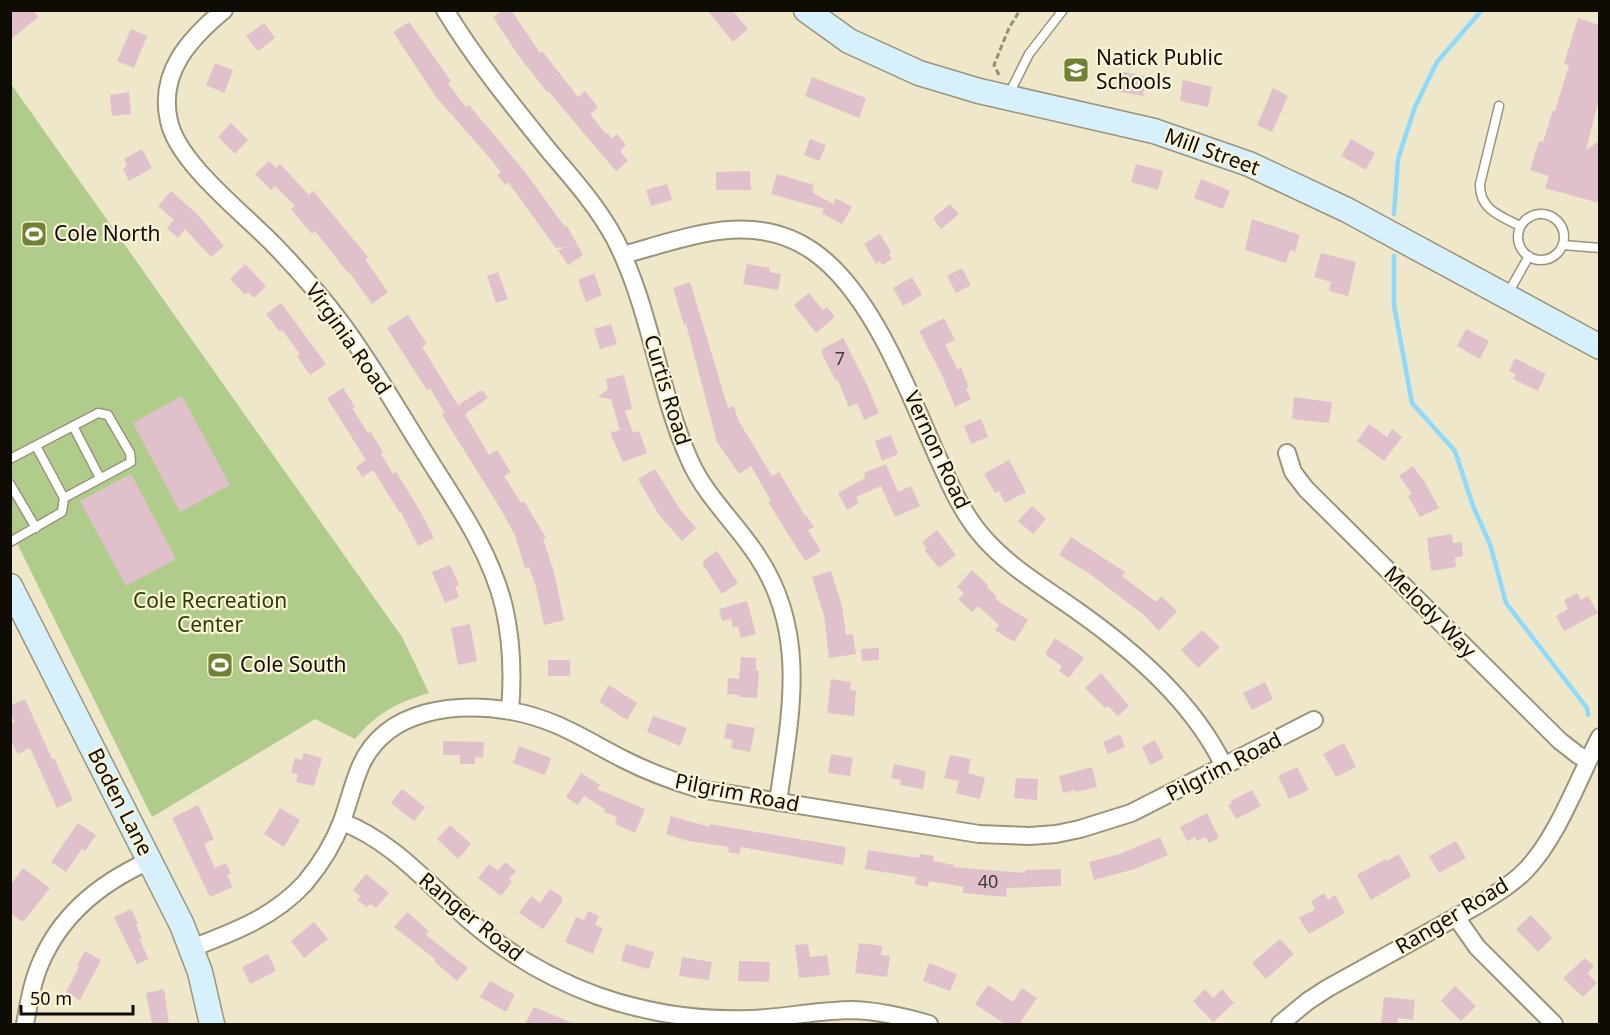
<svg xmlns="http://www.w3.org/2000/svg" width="1610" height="1035" viewBox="0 0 1610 1035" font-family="'Noto Sans',sans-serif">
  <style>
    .green { fill: #b0cc8b }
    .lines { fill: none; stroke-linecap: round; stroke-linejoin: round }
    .stream { stroke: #8ddafc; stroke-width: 4.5 }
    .building { fill: #e0c0cb }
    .lane-casing { stroke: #9b9479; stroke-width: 11 }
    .street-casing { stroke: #9b9479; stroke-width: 20 }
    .secondary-casing { stroke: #9b9479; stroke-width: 27 }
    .path { stroke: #95907b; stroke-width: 3; stroke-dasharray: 6 3; stroke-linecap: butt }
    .lane { stroke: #fff; stroke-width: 8 }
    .street { stroke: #fff; stroke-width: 16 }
    .secondary { stroke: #d6f0fc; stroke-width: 24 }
    .labels { text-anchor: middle; stroke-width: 4.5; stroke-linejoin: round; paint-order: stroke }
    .number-label { font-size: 18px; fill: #423936 }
    .poi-label { font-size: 21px; fill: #0e0c04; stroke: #fcf4d7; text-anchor: start }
    .street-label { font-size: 21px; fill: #0e0c04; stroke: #fcf4d7 }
    .park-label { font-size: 21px; fill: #2c4003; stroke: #fcf4d7 }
  </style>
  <rect width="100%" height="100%" fill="#eee7ca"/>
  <path class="green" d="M11,84L402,637L429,693C396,703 378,712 355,739L315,719L152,817L11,531Z"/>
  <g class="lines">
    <path class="stream" d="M1394,214L1398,159L1415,107L1437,62L1482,10
      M1394,256V305L1412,403L1455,451L1473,506L1490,544L1506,603L1587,708L1588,715"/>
  </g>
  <path class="building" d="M10,10H33L38,17L10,40Z
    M503,10H511L540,53L542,51L578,97L585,91L598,107L590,114L606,134L608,133L612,139L617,134L626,145L620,151L628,161L616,171L548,91L547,92L518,55L493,17Z
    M707,10H732L748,29L733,42Z
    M1578,18L1599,25V106H1597L1586,150L1599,141V203L1545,188L1549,176L1530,170L1539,141L1543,142L1553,110L1555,111L1569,65L1564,64Z
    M409,22L451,81L448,84L466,107L469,105L525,172L565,227L567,226L583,255L568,265L558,250L566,247L556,248L508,182L506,185L497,175L501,172L488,156L436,97L393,32Z
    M264,23L275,38L258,51L246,36Z
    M131,29L147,36L134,68L117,61Z
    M215,63L233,70L224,93L206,85Z
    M1118,71L1146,76L1143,96L1115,91Z
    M812,77L866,98L859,118L805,96Z
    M1183,80L1212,87L1208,107L1180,101Z
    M1273,88L1288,96L1272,132L1257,125Z
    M129,92L131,114L112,116L110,95Z
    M231,123L248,140L235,154L218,137Z
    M810,139L826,145L819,161L804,155Z
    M1351,139L1375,153L1366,170L1341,156Z
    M142,149L152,168L129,181L123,169L127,166L124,159Z
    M269,161L276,168L280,164L309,195L313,191L368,257L365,259L388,292L372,304L349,272L348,273L315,231L312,234L291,209L295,206L275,186L271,190L255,174Z
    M1136,164L1163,171L1158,190L1131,182Z
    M750,171L751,190H716V172Z
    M777,174L814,185L812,192L833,204L836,198L852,207L842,224L822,213L824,209L771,194Z
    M1201,179L1230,191L1223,209L1194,198Z
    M667,184L672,200L651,206L646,190Z
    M171,191L198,215L224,246L211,257L185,229L178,238L167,228L174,220L158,206Z
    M950,204L959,214L941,229L933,218Z
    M1252,219L1300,235L1295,252L1290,250L1286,263L1245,250Z
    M880,234L891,252L889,254L892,259L882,265L880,261L876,264L864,244Z
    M1321,253L1356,262L1348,296L1329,291L1331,282L1314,277Z
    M245,264L266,286L254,298L248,292L245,295L230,279Z
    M747,264L770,268L769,272L781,274L778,290L743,284Z
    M962,268L971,285L956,293L947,276Z
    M498,272L508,299L496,303L487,276Z
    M594,273L602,295L586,302L578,280Z
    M912,277L922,295L903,306L893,288Z
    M690,282L728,408L734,406L738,420L772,476L779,472L805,516L806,515L814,527L808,530L821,551L805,561L768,502L771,501L751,466L739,474L717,442L686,324L684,325L673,288Z
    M809,293L823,310L827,307L835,317L816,333L794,305Z
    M281,303L326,364L310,375L297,356L300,354L282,330L280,332L266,314Z
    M408,315L427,344L422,347L458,405L482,390L488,398L465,414L489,455L497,450L511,472L504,476L521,503L524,501L546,538L543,539L554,572L564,620L544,625L536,587L529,567L525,568L515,535L497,503L442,415L445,413L430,388L427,390L387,328Z
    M944,318L955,340L945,345L958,370L961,368L969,387L966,389L971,399L955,407L943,377L919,331Z
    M611,324L617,344L600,349L594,329Z
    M1466,329L1489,341L1480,359L1457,346Z
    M843,338L867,385L879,413L864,420L857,403L849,407L838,380L836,381L822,354V349Z
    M1515,358L1546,374L1538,391L1513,379L1516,374L1509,371Z
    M624,375L632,409L625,411L633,433L639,431L647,453L623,462L610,433L620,430L611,399L598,397L608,389L606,379Z
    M343,388L355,407L352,408L368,433L370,431L383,452L381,454L393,474L396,472L419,509L434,538L418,546L401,512L400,513L373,470L362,477L356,467L366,460L327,398Z
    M182,396L230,485L180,512L133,423Z
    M1294,397L1332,402L1329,423L1292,419Z
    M981,419L988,437L971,444L964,426Z
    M1369,424L1387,437L1392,429L1402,437L1384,461L1357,441Z
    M891,435L898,454L882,461L875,441Z
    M1009,460L1026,492L1005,503L999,491L995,493L984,474Z
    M886,464L898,492L911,486L920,506L895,517L881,486L856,497L859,503L847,510L838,493L865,478L864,473Z
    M1413,466L1422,479H1423L1439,508L1420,517L1408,496L1412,494L1399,476Z
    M655,469L679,508L696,528L682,541L659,515L638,479Z
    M131,474L176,559L126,586L80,501Z
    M1032,506L1046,519L1033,534L1018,521Z
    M937,530L956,555L939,568L925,551L927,549L922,542Z
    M1452,534L1453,543L1462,542L1463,556L1455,558L1456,567L1431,571L1427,538Z
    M1071,537L1125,572L1122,576L1156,602L1161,596L1177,611L1159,631L1144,615L1090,574L1059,555Z
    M717,551L738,583L722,594L703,565V561Z
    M450,565L459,585L455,587L459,597L445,603L432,572Z
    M972,570L988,585L987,587L997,597L995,599L1028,620L1014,642L995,630L999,625L978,606L972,612L958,599L964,593L957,587Z
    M831,571L842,606L846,635L853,634L856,654L829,658L824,616L812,577Z
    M1577,593L1581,600L1588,596L1598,613L1564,631L1556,616L1568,609L1564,600Z
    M747,601L756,634L741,638L738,626L733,628L731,619L722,621L719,609Z
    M470,624L477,661L458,665L451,628Z
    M1202,630L1220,647L1198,668L1181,650Z
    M1055,638L1084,658L1069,678L1059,671L1062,666L1045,654Z
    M879,648V660L862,661L861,649Z
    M741,657L756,658V670L759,671L757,698L739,697V695L727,694L728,678L739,679Z
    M548,660H570V676H548Z
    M1101,673L1129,706L1118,716L1108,706L1105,708L1085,688Z
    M831,679L851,682L850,690L856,691L854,716L827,713Z
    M1265,682L1273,699L1252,710L1243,693Z
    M609,685L637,703L627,720L599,702Z
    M25,699L52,759L54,758L73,800L57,808L30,748L18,754L10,739V724L15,722L10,712V706Z
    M653,716L687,728L680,746L647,732Z
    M727,723L755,728L750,752L731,748L733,740L724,738Z
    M1120,734L1125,747L1108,754L1103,742Z
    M1155,740L1164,758L1150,765L1142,747Z
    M443,741L484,742L483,758L475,757V764H460V755H443Z
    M1344,743L1356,767L1336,777L1323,754Z
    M519,746L551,758L545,775L513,763Z
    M304,753L322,758L314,786L296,782L298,774L291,773L295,758L302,760Z
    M831,754L853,758L850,776L828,773Z
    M950,755L971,759L968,773L985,778L980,799L956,793L959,781L944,778Z
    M894,764L926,771L923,789L900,785L901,780L891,778Z
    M1092,767L1097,787L1076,792L1075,790L1063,793L1059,776Z
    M1297,767L1309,790L1289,799L1278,776Z
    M581,773L600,785L597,789L645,809L635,833L615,824L617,817L604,812L605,809L584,796L578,805L566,797Z
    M1016,778L1038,779L1037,800L1014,798Z
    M402,789L425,807L414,821L391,803Z
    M1252,790L1261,806L1236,819L1228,805L1232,803L1231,801Z
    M198,805L214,839L204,844L215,868L226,863L231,873L227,875L233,887L210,897L172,818Z
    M280,808L300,820L284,847L264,834Z
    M1207,813L1219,838L1209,843L1205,837L1197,841L1195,837L1187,841L1180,827Z
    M671,816L709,827L710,824L846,847L843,865L741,847L739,854L728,852L729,847L689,841L666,834Z
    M78,823L96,835L85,851L82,849L66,872L51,862Z
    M450,825L471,844L458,859L437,839Z
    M1160,837L1168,855L1135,869L1094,880L1089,862L1120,854Z
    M1456,841L1466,858L1439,873L1429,856Z
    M868,850L919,858L920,854L934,856L933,861L954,865L953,867L1025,873V870L1061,869V886L1007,888L1006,897L962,893L964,887L929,881L928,887L915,884L916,877L865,869Z
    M1399,854L1411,876L1371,900L1357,875L1386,859L1387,861Z
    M505,862L516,871L509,879L512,882L501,896L478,878L489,864L498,871Z
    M23,868L50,888L23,922L10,913V886Z
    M366,874L389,893L376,908L370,904L367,907L357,900L360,896L353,890Z
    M550,889L562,897V902L543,929L519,913L531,896L540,903Z
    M1324,893L1328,900L1335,895L1345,913L1309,934L1299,918L1315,909L1311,901Z
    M131,909L138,923L136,925L142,938L139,939L149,959L137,964L114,917Z
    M588,911L599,916L595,925L603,928L593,954L565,942L576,917L584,920Z
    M407,912L429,931L426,935L468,968L457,981L435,962V959L394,927Z
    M1531,915L1552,938L1538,952L1516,929Z
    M314,922L328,939L304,958L291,941Z
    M1280,939L1294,954L1266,979L1252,963Z
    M859,943L882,946L881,955L890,956L887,977L855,973Z
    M626,944L654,952L649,969L621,961Z
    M808,944L810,957L827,955L830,975L799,978L795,945Z
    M85,951L101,960L80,1000L66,992L79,967L77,966Z
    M268,954L276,971L250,984L242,967Z
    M682,957L712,962L709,980L679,976Z
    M1585,958L1594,966L1587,973L1597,983L1583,997L1563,978Z
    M739,961L770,962L769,982L738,981Z
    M929,963L957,974L950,991L923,981Z
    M490,981L515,995L506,1012L480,997Z
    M988,985L1013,1002L1022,988L1037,998L1019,1024H1005L975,1004Z
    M1455,986L1476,1006L1461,1021L1441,1001Z
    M164,989L169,1024H152L146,993Z
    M1205,989L1213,998L1222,989L1234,1003L1213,1022L1193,1001Z
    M1384,997L1415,1000L1413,1020L1398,1018L1397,1024H1381Z
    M534,1007L575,1024H525Z"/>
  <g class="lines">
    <defs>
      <path id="lane" d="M1009,94L1029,54L1063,10
        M1499,106L1480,184C1479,209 1500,216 1520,226
        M1518 237a23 23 0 1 1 46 0a23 23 0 1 1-46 0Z
        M1563,245L1600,248
        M1507,295L1529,256
        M73,426L100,478
        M10,459L98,413L108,415L130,453L131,462L64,498
        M10,484L36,528
        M10,542L62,512L64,498L36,446"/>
      <path id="street" d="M224,10C189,39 158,73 169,121C178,164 246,215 277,248C299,271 320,295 339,320C370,361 396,407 423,450C454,500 490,549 504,607C512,642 513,676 510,711
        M445,10C476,61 513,106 550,152C573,179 598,207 615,239C651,309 658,390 690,461C706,497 737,524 758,557C809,634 790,717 778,802
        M623,255C686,238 754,209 814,252C871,292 907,388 935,451C947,478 959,507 978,531C1004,564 1042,586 1076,610C1134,651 1193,702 1224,766
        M1287,453L1293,472L1306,489L1560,741L1578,755L1588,760
        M342,822C393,841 430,886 470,921C508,954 551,979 598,996C647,1013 698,1021 750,1019C784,1018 819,1010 853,1010C879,1011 905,1017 929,1024
        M1456,917L1477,947L1554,1024
        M192,948C234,932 274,917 305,883C320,865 334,843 342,821C349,802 353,783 361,765C387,708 457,702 511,711C556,719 584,739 623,759C648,772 673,781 699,789L979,834L1030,836L1056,834L1080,829L1131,813L1314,720
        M25,1024C29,1003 32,982 41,962C62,913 102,882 149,861
        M1280,1024L1308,1001L1328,988L1476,906C1493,896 1511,885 1525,871C1558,837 1578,779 1600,737"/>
      <path id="secondary" d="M806,10L849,41L919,73L979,91L1154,131L1249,164L1347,210L1600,347
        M10,586L182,925L200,972L212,1024"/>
    </defs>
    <use href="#lane" class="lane-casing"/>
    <use href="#street" class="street-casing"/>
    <use href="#secondary" class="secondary-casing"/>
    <path class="path" d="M999,75L994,65L1009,28L1020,10"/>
    <use href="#lane" class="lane"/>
    <use href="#street" class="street"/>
    <use href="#secondary" class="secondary"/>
  </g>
  <defs>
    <symbol id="school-square" viewBox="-11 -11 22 22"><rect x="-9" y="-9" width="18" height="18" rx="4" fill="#718333" stroke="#fcf4d7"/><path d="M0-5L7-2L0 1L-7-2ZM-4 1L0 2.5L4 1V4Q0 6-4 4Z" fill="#fff"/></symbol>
    <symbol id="stadium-square" viewBox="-11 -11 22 22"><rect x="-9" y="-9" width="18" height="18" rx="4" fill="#718333" stroke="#fcf4d7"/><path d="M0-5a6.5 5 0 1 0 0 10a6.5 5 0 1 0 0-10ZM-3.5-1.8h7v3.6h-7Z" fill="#fff"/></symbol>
  </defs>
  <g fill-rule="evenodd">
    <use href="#school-square" x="1061" y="55" width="30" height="30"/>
    <use href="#stadium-square" x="19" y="219" width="30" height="30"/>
    <use href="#stadium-square" x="205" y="650" width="30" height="30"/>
  </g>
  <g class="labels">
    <g class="number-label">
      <text x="840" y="365">7</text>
      <text x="988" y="888">40</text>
    </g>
    <g class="poi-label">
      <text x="1096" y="65">Natick Public<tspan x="1096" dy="24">Schools</tspan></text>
      <text x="54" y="241">Cole North</text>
      <text x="240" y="672">Cole South</text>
    </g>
    <g class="street-label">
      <text transform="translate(1212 152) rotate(20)" y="7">Mill Street</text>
      <text transform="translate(348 339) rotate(55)" y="7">Virginia Road</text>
      <text transform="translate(667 390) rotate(73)" y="7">Curtis Road</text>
      <text transform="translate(937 450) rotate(65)" y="7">Vernon Road</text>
      <text transform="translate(1430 612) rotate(45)" y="7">Melody Way</text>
      <text transform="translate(1224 767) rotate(-27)" y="7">Pilgrim Road</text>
      <text transform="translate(737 793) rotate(11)" y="7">Pilgrim Road</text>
      <text transform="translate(120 802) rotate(63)" y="7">Boden Lane</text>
      <text transform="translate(1452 916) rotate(-31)" y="7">Ranger Road</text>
      <text transform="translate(471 917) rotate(39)" y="7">Ranger Road</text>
    </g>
    <g class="park-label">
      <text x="210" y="608">Cole Recreation<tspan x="210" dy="24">Center</tspan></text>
    </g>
  </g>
  <rect width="1610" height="1035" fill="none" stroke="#0e0c04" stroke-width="24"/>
  <path d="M21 1005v9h112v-9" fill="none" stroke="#0e0c04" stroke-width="3"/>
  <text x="30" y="1005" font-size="18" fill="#0e0c04" stroke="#fcf4d7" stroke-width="4.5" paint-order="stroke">50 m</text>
</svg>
